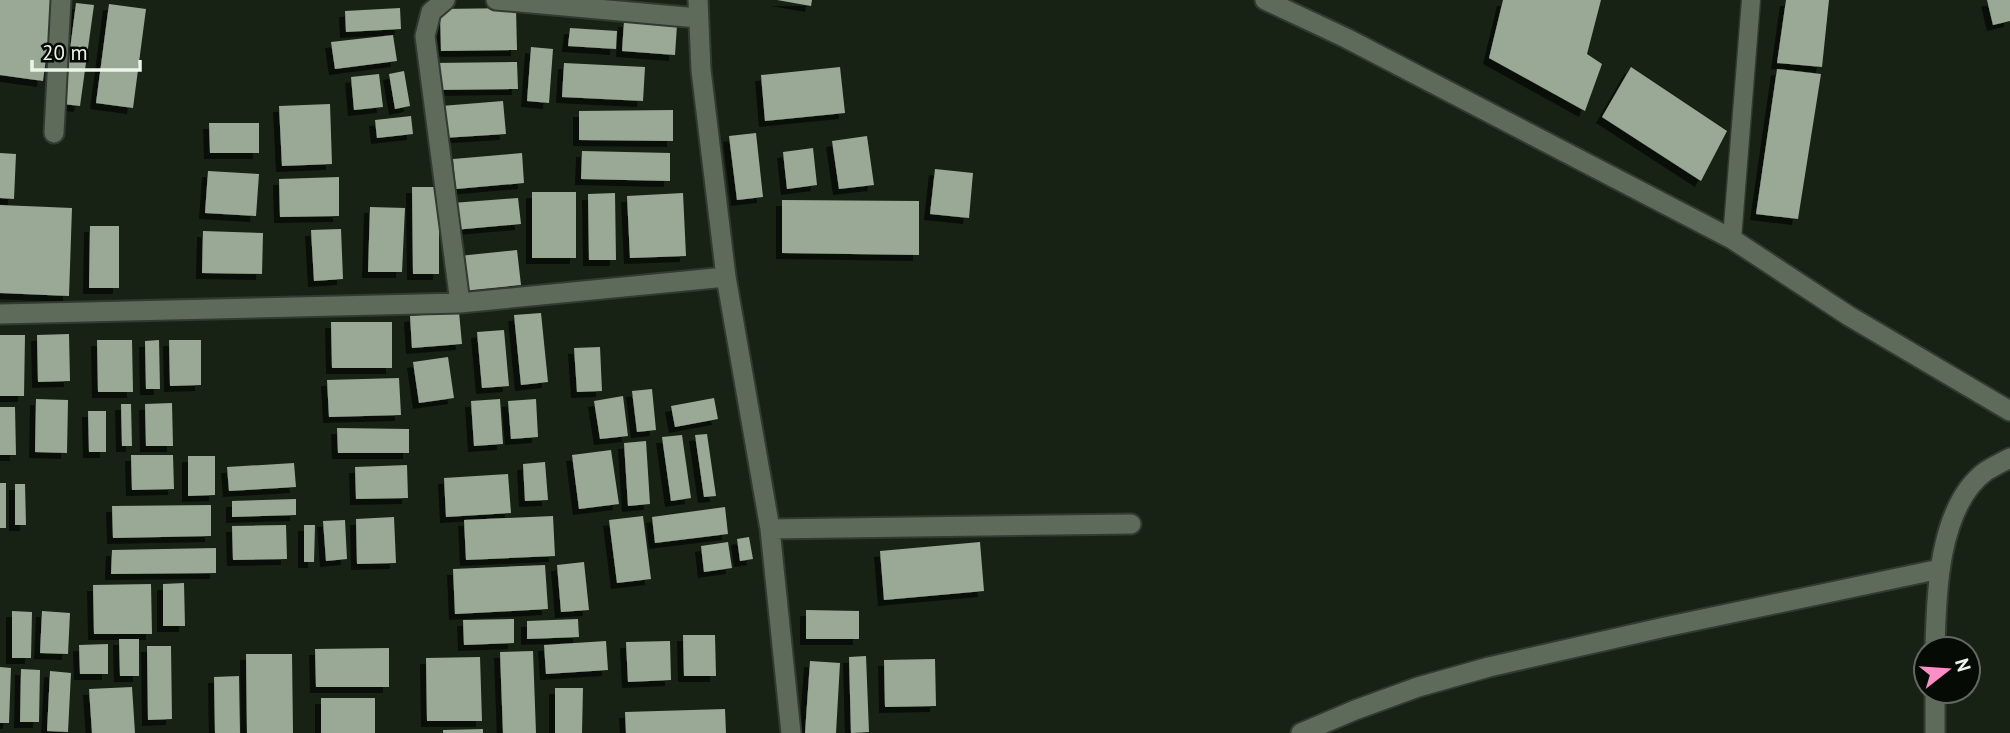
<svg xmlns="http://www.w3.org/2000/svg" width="2010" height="733" viewBox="0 0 2010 733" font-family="'PT Sans',sans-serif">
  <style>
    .building { fill: #9aa996; filter: url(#shadow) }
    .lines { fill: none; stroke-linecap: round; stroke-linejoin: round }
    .service-casing { stroke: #323a31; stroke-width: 21 }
    .minor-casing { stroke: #323a31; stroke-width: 23 }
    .service { stroke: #5e6b5a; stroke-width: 18 }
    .minor { stroke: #5e6b5a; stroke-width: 19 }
  </style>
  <defs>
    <filter id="shadow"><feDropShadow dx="-6" dy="6" stdDeviation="0" flood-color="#0009"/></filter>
  </defs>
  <rect width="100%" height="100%" fill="#172214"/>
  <path class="building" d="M0,0H54L43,81L0,75Z
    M777,0H812L811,6Z
    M1503,0H1601L1587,54L1602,64L1585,111L1489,58Z
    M1786,0H1829L1822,67L1777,63Z
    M1987,0H2010V21L1993,25Z
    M76,3L94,5L80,106L63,104Z
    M109,4L146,9L133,108L96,103Z
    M400,8L401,29L346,32L345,11Z
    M516,8L517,50L441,51L440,9Z
    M624,21L677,25L675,55L622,51Z
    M570,28L617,31L616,49L568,46Z
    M393,35L397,61L335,69L331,42Z
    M531,47L553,49L549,103L527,101Z
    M517,62L518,89L434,90L433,63Z
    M564,63L645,67L643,101L562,97Z
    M840,67L845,113L765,121L761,75Z
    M1631,67L1727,131L1701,181L1602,117Z
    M1777,69L1821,74L1798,219L1756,214Z
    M404,71L410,106L395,109L389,74Z
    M379,74L383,107L354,110L351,77Z
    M503,101L506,134L443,138L441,106Z
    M330,104L332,164L282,166L279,106Z
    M673,110V141L579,140V111Z
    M411,116L413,134L377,138L375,120Z
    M209,123H259V153H210Z
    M756,133L763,197L737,200L729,136Z
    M867,136L874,185L839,189L832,141Z
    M813,148L817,185L787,189L783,152Z
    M582,151L670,153V181L581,179Z
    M0,153L16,154L14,199L0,198Z
    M522,153L524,183L456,189L453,159Z
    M935,169L973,173L969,218L930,214Z
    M208,171L259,174L256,216L205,213Z
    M339,177V216L280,217L279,179Z
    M412,187H439V274H413Z
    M532,192H576V258H532Z
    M615,193L616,260H589L588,194Z
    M683,193L686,256L630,258L627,196Z
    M518,198L521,224L454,230L452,203Z
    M782,200L919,201V255L782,253Z
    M0,205L72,208L69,296L0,293Z
    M370,207L405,208L402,272H368Z
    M90,226H119V288H89Z
    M341,229L343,279L314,281L311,230Z
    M203,231L263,233L262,274L202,273Z
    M517,250L521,285L462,291L459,256Z
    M459,312L462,344L412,348L410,316Z
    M541,313L548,382L521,385L514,315Z
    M331,322H392V368H332Z
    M504,330L509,386L482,388L477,332Z
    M69,334L70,381L38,382L37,335Z
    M0,335H25L24,396H0Z
    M97,340H132L133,392H98Z
    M159,340L160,389H146L145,341Z
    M169,340H201V385L170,386Z
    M600,347L602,391L577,392L574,348Z
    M448,357L454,398L419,403L413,362Z
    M399,378L401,415L329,417L327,380Z
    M652,389L656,430L637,432L632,391Z
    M623,396L628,436L600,439L594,401Z
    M714,398L718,419L675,427L671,406Z
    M36,399L68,400L67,453L35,452Z
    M500,399L503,444L474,446L471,401Z
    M536,399L538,437L511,439L508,401Z
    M172,403L173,446H146L145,404Z
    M121,404H131L132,446H122Z
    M0,407H15L16,455H0Z
    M88,411H106V452H89Z
    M337,428L409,429V453H338Z
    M707,434L716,496L704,497L695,435Z
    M682,435L691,498L671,501L662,437Z
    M646,441L650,504L628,506L624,443Z
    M611,450L619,504L579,509L572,455Z
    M131,455H173L174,489L132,490Z
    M188,456H215V495L188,496Z
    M545,462L548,500L525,501L523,464Z
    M294,463L296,487L229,491L227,467Z
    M407,465L408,498L356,499L355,467Z
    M508,474L511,513L446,517L444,478Z
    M0,483H6V528H0Z
    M15,484H25L26,525H15Z
    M296,499V515L232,517V501Z
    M211,505V536L113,538L112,506Z
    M725,507L728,534L655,543L652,517Z
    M553,516L555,556L466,560L464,520Z
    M643,516L651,579L617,583L609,520Z
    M394,517L396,563L357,564L356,519Z
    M345,520L347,559L326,561L323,521Z
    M286,525L287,559L233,560L232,526Z
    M304,525H315L314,562H304Z
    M749,537L753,559L740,561L737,539Z
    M728,542L732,568L704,572L701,546Z
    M980,542L984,591L884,600L880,551Z
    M216,548V573L111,574L112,550Z
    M584,562L589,610L561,612L557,565Z
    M545,565L548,609L455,614L453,569Z
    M184,583L185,626H163V584Z
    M151,584L152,634H94L93,585Z
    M806,610L859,611V639H806Z
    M12,611L32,612L31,658H12Z
    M42,611L70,613L68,654L40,653Z
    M514,619V643L464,645L463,620Z
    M578,619L579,637L527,639V621Z
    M683,635H715L716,676H684Z
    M119,639H139V676H120Z
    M606,641L608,670L546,674L544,645Z
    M670,641L671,680L628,682L626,642Z
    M108,644V674H80L79,645Z
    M147,646H171L172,719L148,720Z
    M389,648V687H316L315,649Z
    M533,651L536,733H503L500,652Z
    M246,654H292L293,733H247Z
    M866,656L869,732L851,733L849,657Z
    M480,657L482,721H427L426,658Z
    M935,659L936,706L885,707L884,660Z
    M810,661L840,663L836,733H805Z
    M0,667L11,668L9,723H0Z
    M21,669L40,670L39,722H20Z
    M50,671L71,673L68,732L47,731Z
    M239,676L240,733H215L214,677Z
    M132,687L135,733H92L89,689Z
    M555,688H583L582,733H555Z
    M321,698H375V733H321Z
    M725,709L726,733H626L625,712Z
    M483,729V733H443V730Z"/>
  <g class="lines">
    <defs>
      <path id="service" d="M1732,239L1751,0"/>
      <path id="minor" d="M445,0L431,12L425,36L460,303
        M496,0L698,18
        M698,0L701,70L726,277L770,529L791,733
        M1265,0L1346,38L1732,239L1849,316L2010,411
        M54,133L61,0
        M0,314L460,303L726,277
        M770,529L1131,524
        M1935,649C1936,596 1938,506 1986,471C1994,466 2002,462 2010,458
        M1301,733L1355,710L1418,687L1489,667L1665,627L1940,569
        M1935,733V691"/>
    </defs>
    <use href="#service" class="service-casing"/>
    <use href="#minor" class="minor-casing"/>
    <use href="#service" class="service"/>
    <use href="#minor" class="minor"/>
  </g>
  <g transform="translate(1947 670) rotate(73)"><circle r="33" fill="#060a05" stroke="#626861" stroke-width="2"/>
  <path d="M0-5L12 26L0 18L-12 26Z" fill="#fb8fc5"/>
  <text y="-10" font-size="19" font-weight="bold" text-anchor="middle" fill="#edf5eb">N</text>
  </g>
  <path d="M32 60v10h108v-10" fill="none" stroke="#edf5eb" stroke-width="3.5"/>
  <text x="42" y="60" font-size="21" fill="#edf5eb" stroke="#060a05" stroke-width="5" paint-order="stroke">20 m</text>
</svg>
